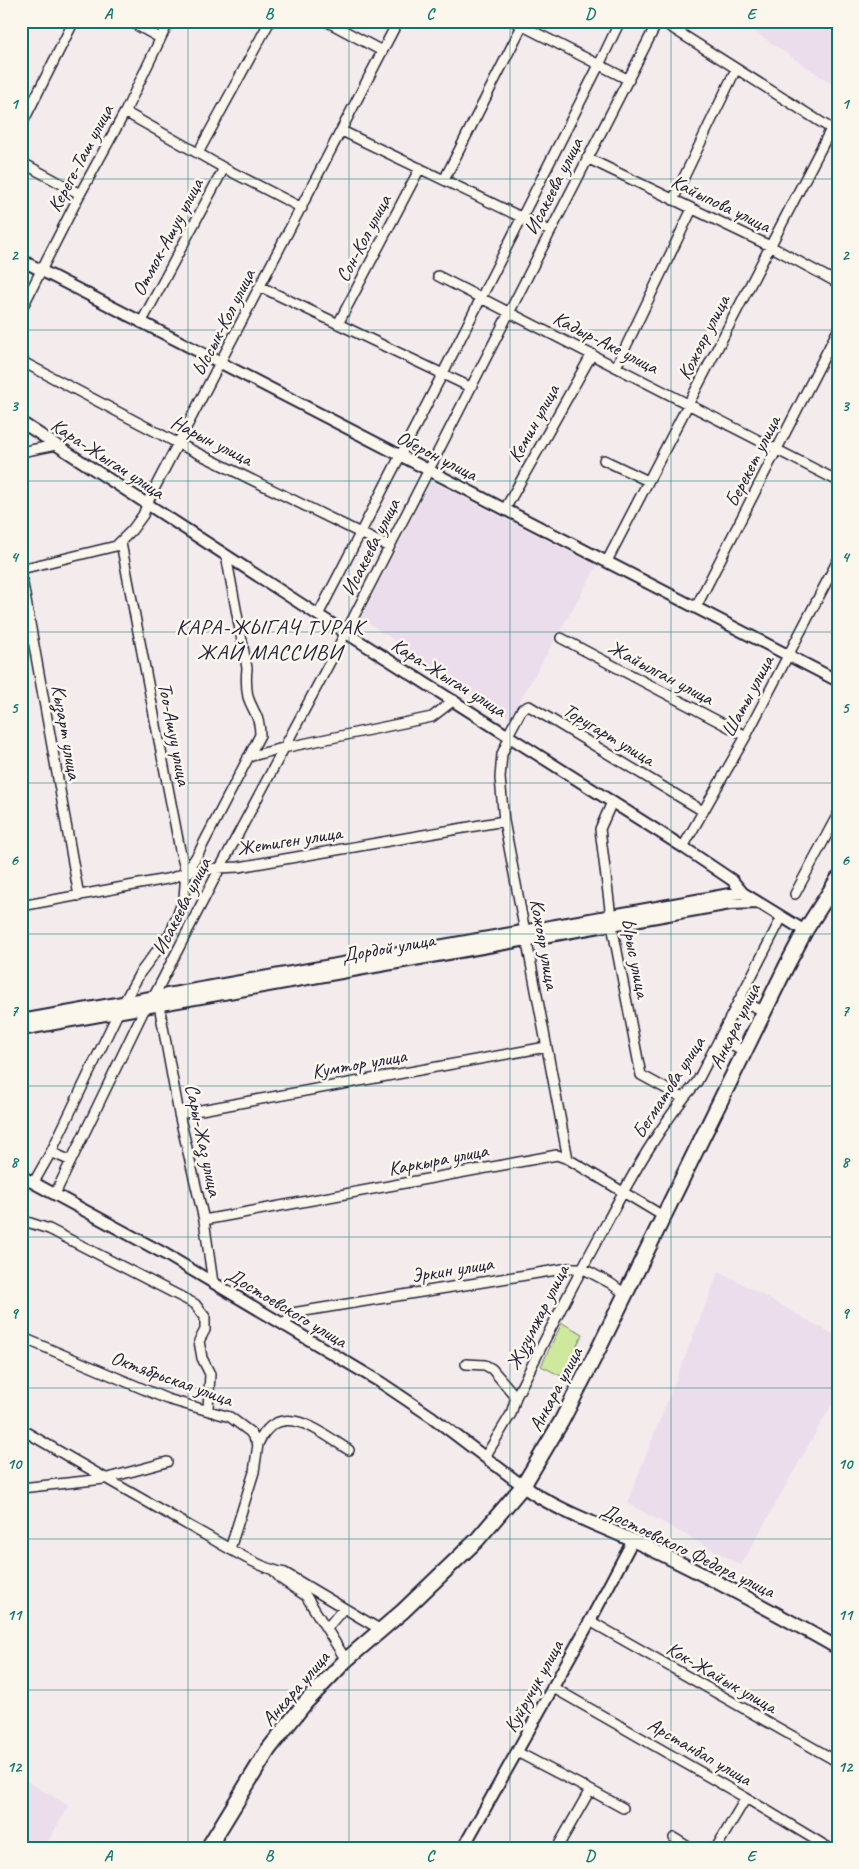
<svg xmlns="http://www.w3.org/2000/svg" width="859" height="1869" viewBox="0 0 859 1869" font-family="Caveat,sans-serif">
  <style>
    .built { fill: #ebddeb }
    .green { fill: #cee89e; stroke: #78856c }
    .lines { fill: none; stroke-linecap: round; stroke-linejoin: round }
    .minor-casing { stroke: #22223b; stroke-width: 12 }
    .tertiary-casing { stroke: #22223b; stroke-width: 14 }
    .secondary-casing { stroke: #22223b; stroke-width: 16 }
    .primary-casing { stroke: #22223b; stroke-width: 18 }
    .minor { stroke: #fbf7ec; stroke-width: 9 }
    .tertiary { stroke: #fbf7ec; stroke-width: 10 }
    .secondary { stroke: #fbf7ec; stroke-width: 12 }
    .primary { stroke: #fbf7ec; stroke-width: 14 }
    .grid { fill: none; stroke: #0f766e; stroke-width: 1; stroke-opacity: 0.55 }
    .labels { text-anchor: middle; stroke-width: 5; stroke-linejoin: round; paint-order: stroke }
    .street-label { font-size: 20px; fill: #22223b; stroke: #fbf7ec }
    .quarter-label { font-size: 22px; letter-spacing: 1px; fill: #22223b; stroke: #fbf7ec }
    .neatline { fill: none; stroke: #0f766e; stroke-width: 2 }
    .grid-label { font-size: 16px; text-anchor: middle; font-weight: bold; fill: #0f766e }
  </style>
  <rect width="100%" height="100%" fill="#f4ebec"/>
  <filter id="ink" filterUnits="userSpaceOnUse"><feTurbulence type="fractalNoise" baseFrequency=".02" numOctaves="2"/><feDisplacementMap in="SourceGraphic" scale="10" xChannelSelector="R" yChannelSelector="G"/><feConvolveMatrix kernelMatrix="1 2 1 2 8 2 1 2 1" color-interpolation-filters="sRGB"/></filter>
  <g filter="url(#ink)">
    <path class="built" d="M739,21H838V88Z
      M431,481L597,566L510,718L361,618Z
      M719,1271L838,1337V1393L741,1565L627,1503Z
      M21,1778L69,1806L44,1848H21Z"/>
    <path class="green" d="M562,1323L583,1334L561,1376L541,1366Z"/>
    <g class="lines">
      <defs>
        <path id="minor" d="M129,21L160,38
          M326,21L382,51
          M513,21L629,80
          M661,21L838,133
          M125,112L224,168L302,208
          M21,126L74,21
          M342,131L550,231
          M198,153L270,21
          M587,158L770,246L838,283
          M21,162L80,194
          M444,180L522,26
          M673,200L736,69
          M438,276L838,481
          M261,287L470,387
          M21,310L80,194L125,112L169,21
          M141,323L224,168
          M338,324L420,168
          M21,361L179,444L389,547
          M616,367L692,209
          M21,452L56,445
          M604,460L648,481
          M505,509L592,354
          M121,543L180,850L186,872
          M607,561L831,129
          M21,569L116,546L132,530L143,515L151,495L398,21
          M21,573L79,896
          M696,607L838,330
          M318,615L443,373L599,65L620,21
          M561,638L746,736
          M508,735L522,709L529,706L703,811
          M510,736L502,754L500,778L504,821L568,1159
          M248,757L283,748L432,717L454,700
          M612,802L600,829L612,925L641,1075L683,1098
          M683,847L746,736L838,560
          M795,894L838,814
          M21,906L172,878C194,868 216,868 239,867L504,821
          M739,1000L764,1011
          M159,1005L179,1114L204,1220L213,1283
          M720,1038L744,1051
          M179,1114L546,1047
          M51,1152L71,1161
          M34,1182L51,1152L118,1013L140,973L171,932L184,898L186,872L198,854L260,735C260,716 253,712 248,697C246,687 246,678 247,668L226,555
          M55,1194L145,1008L154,996L220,868L346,632L658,21
          M21,1220L49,1229L195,1304L205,1317V1330L199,1341L202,1358L210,1374L208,1409
          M204,1220L557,1155L568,1159L663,1216
          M284,1326L292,1313L569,1268H582L610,1283L625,1294
          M21,1337L167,1399L230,1417L250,1432L258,1444L254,1472L230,1549
          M466,1364L485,1365L492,1369L516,1397
          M21,1429C80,1464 140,1498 200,1532C224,1545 258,1568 285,1573L381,1630
          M258,1444C279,1397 320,1432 349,1450
          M485,1457L511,1414L516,1397C545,1339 575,1281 606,1224C632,1175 660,1125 697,1082L782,917
          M21,1488L104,1479L167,1462
          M274,1571L281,1579L306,1596L346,1660
          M590,1621L838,1762
          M327,1628L343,1609
          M552,1687L746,1798L829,1848
          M517,1752L590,1790L557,1848
          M590,1790L623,1808
          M674,1838L690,1848
          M716,1848L746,1798"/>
        <path id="tertiary" d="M21,260L838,681
          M21,422L318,615L683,847L732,880L743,893L805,931
          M21,1020L730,894L743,893
          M21,1030L730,904L759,903
          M21,1176L165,1254L380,1382L432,1417L523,1486
          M463,1848L590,1621L633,1540"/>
        <path id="secondary" d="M523,1486C562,1514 606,1527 649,1548C714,1579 776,1613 838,1648"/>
        <path id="primary" d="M208,1848L268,1750L305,1703L346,1660L403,1611L477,1540L523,1486L561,1422L600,1346L787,965L805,931L838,879"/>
      </defs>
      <use href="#minor" class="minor-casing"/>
      <use href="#tertiary" class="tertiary-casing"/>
      <use href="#secondary" class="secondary-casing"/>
      <use href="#primary" class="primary-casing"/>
      <use href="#minor" class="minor"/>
      <use href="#tertiary" class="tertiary"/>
      <use href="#secondary" class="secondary"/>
      <use href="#primary" class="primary"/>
    </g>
  </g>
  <path class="grid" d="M188,21V1848M349,21V1848M510,21V1848M671,21V1848M21,179H838M21,330H838M21,481H838M21,632H838M21,783H838M21,934H838M21,1086H838M21,1237H838M21,1388H838M21,1539H838M21,1690H838"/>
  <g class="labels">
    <g class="street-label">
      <text transform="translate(80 158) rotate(-62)" y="7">Кереге-Таш улица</text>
      <text transform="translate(553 186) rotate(-63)" y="7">Исакеева улица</text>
      <text transform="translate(721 203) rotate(26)" y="7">Кайыпова улица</text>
      <text transform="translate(167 237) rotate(-62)" y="7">Отмок-Ашуу улица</text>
      <text transform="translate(363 238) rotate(-62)" y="7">Сон-Кол улица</text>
      <text transform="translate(223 322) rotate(-63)" y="7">Ыссык-Кол улица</text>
      <text transform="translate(703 337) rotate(-63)" y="7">Кожояр улица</text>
      <text transform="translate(606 342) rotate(27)" y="7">Кадыр-Аке улица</text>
      <text transform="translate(533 423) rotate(-61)" y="7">Кемин улица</text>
      <text transform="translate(212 440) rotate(27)" y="7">Нарын улица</text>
      <text transform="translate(437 455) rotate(27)" y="7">Оберон улица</text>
      <text transform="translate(108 458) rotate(33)" y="7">Кара-Жыгач улица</text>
      <text transform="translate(752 461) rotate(-63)" y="7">Берекет улица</text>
      <text transform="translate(370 547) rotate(-63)" y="7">Исакеева улица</text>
      <text transform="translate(661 672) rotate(28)" y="7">Жайылган улица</text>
      <text transform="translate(449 677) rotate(32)" y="7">Кара-Жыгач улица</text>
      <text transform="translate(747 696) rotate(-62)" y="7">Шаты улица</text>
      <text transform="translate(67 732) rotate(80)" y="7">Кызарт улица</text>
      <text transform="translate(175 734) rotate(79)" y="7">Тоо-Ашуу улица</text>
      <text transform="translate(609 734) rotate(31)" y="7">Торугарт улица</text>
      <text transform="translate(289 840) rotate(-9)" y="7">Жетиген улица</text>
      <text transform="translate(181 906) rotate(-63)" y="7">Исакеева улица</text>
      <text transform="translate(545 944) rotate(80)" y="7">Кожояр улица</text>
      <text transform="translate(388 947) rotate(-10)" y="7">Дордой улица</text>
      <text transform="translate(636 958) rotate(79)" y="7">Ырыс улица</text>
      <text transform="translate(734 1026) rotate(-64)" y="7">Анкара улица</text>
      <text transform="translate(359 1063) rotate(-10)" y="7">Кумтор улица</text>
      <text transform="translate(668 1087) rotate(-57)" y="7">Бегматова улица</text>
      <text transform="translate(204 1140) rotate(78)" y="7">Сары-Жаз улица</text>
      <text transform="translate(438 1159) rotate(-11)" y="7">Каркыра улица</text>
      <text transform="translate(452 1269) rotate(-9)" y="7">Эркин улица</text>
      <text transform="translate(287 1307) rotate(31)" y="7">Достоевского улица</text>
      <text transform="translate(537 1317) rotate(-63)" y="7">Жузумжар улица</text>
      <text transform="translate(172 1378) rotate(20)" y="7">Октябрьская улица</text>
      <text transform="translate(555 1389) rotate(-62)" y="7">Анкара улица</text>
      <text transform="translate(688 1550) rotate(26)" y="7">Достоевского Федора улица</text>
      <text transform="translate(722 1677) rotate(30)" y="7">Кок-Жайык улица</text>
      <text transform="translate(533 1686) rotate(-61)" y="7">Куйручук улица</text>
      <text transform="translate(295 1688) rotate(-49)" y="7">Анкара улица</text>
      <text transform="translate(700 1751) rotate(30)" y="7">Арстанбап улица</text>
    </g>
    <g class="quarter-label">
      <text x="270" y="634">КАРА-ЖЫГАЧ ТУРАК<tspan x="270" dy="25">ЖАЙ МАССИВИ</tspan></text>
    </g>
  </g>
  <rect width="859" height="1869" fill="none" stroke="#fbf7ec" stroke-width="55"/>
  <rect x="28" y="28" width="804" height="1814" class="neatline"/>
  <g class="grid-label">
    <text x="108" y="19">A</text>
    <text x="269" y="19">B</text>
    <text x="430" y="19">C</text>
    <text x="590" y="19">D</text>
    <text x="751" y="19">E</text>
    <text x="14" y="109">1</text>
    <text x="845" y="109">1</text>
    <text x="14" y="260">2</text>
    <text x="845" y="260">2</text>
    <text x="14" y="411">3</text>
    <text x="845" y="411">3</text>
    <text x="14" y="562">4</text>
    <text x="845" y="562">4</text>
    <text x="14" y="713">5</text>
    <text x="845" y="713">5</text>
    <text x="14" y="865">6</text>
    <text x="845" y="865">6</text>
    <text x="14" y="1016">7</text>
    <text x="845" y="1016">7</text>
    <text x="14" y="1167">8</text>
    <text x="845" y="1167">8</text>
    <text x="14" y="1318">9</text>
    <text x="845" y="1318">9</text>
    <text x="14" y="1469">10</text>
    <text x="845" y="1469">10</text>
    <text x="14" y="1620">11</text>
    <text x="845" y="1620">11</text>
    <text x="14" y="1772">12</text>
    <text x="845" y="1772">12</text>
    <text x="108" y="1861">A</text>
    <text x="269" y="1861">B</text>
    <text x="430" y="1861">C</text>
    <text x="590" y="1861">D</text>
    <text x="751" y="1861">E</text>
  </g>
</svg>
